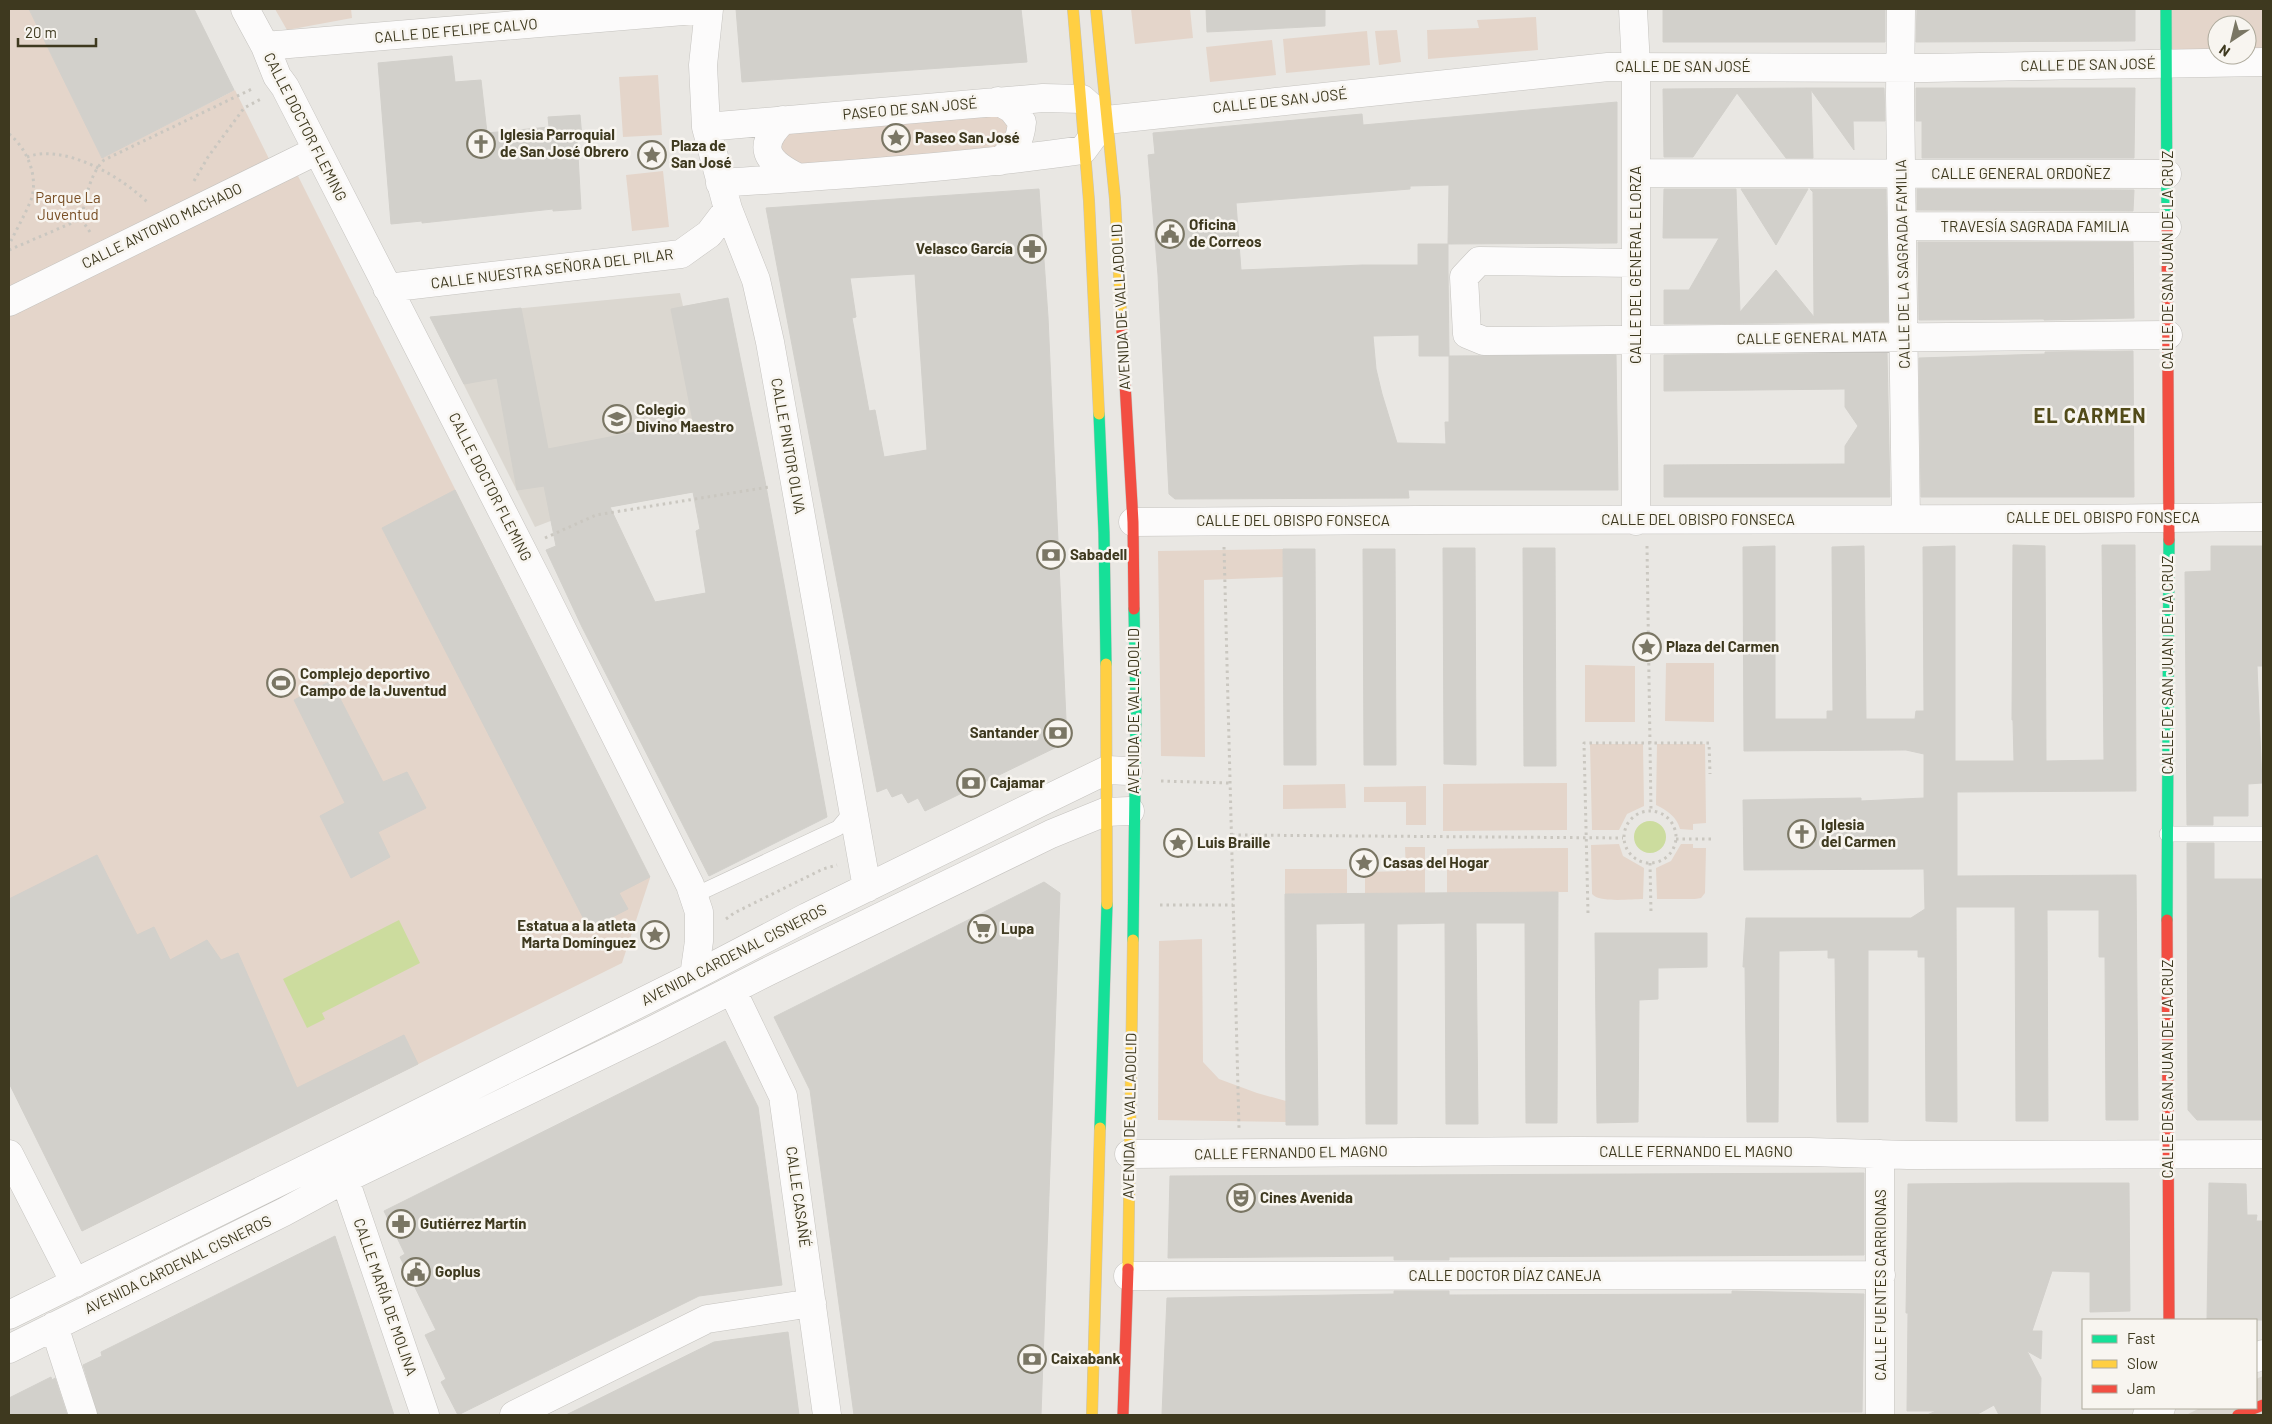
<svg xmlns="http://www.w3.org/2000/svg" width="2272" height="1424" viewBox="0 0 2272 1424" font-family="Barlow,sans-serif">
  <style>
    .built { fill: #dbd7d0 }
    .green { fill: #e4d5ca; fill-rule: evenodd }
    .water { fill: #ccdc9e }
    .building { fill: #d2d0cb; stroke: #d2d0cb; fill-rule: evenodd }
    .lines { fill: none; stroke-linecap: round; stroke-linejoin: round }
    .lane-casing { stroke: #c5c3bf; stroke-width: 16 }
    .street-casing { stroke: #c5c3bf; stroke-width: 29 }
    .fast-casing { stroke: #c5c3bd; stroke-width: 12 }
    .slow-casing { stroke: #c5c3bd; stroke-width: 12 }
    .jam-casing { stroke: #c5c3bd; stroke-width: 12 }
    .path { stroke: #cac7c0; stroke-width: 3; stroke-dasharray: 2.5 4; stroke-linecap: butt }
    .lane { stroke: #fcfbfb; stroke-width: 15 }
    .street { stroke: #fcfbfb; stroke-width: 28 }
    .fast { stroke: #16e098; stroke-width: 11 }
    .slow { stroke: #ffcf43; stroke-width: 11 }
    .jam { stroke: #f24e42; stroke-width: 11 }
    .labels { text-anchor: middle; stroke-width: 5; stroke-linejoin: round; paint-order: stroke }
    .street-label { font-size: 15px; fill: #3e391f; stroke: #f8f5f0 }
    .poi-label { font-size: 15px; font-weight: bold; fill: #3e391f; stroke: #f8f5f0; text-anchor: start }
    .park-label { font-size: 15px; fill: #794f25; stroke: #f8f5f0 }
    .district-label { font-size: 20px; font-weight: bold; letter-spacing: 1px; fill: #524b19; stroke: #f8f5f0 }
  </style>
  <rect width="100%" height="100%" fill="#e9e7e3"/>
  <path class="built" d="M680,293L683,306L728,298L765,482L688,493L566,515L535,527L430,317Z
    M2263,1376V1415H2186L2200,1408H2256V1379Z"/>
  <path class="green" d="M9,9H29L102,158L235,90L275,171L9,302Z
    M275,9H351L352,18L287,30Z
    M1131,9H1190L1193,38L1135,44Z
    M2167,9H2263V62L2167,63ZM2217,25H2247V55H2217Z
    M1536,17L1538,50L1428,59L1427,30L1479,28L1477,20Z
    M1397,30L1401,62L1379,65L1375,31Z
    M1367,31L1370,65L1286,73L1283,39Z
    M1272,40L1276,75L1210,82L1206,47Z
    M658,75L662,135L623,137L619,77Z
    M1012,109L1013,150L797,177L770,133Z
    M294,168L650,878L622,963L82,1231L9,1083V311Z
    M663,171L669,227L632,231L626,175Z
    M1283,549V577L1204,580L1205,757L1161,756L1158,551Z
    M1666,663H1714V722L1665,721Z
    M1585,665L1635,666V722H1585Z
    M1590,744H1643L1644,806L1627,814L1619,830H1592Z
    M1657,744H1705L1706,823L1693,824V830L1680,829C1677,817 1667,810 1656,805Z
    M1567,783V830L1443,831V784Z
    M1345,784L1346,808L1283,809V785Z
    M1426,786V825H1406V802H1364V787Z
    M1619,844L1623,856L1644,868L1643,899C1631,899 1599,903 1592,894L1591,845Z
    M1681,844H1693V848H1706L1705,893L1701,898L1695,899H1657L1656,868L1671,861Z
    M1405,847H1425V893L1365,894V872L1406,871Z
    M1568,848V892L1447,893V849Z
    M1285,869H1347V893L1285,894Z
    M1202,939L1203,1062L1219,1079L1257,1093L1286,1101V1122L1158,1120L1159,941Z"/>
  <path class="water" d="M1634 837a16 16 0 1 1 32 0a16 16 0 1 1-32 0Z
    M399,920L420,963L322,1013L325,1019L307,1028L283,979Z"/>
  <path class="building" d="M29,9H194L234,90L102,158Z
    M736,9H1021L1027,62L742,82Z
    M1206,9H1325V26L1207,32Z
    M1663,9H1885V42H1663Z
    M1917,9H2135V41L1916,42Z
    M452,56L455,82L481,80L487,133L549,127L548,117L580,115L582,138H577L581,209L553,211V209L422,223V221L391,224L378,63Z
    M1810,88H1884L1885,121H1853L1854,150L1811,90L1813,158H1786L1737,93L1693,157H1664L1663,89Z
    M1916,88H2135L2134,158H1922V121H1916Z
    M1617,102V243L1448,244V271L1449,356L1616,355L1618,490H1408L1409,498L1175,499L1169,494L1158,275L1148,155L1155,154L1153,133L1362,114L1363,125ZM1449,185L1448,244H1418V265H1363L1241,270L1236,203L1410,189V186ZM1419,335V356H1449V422H1445L1446,444L1397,443L1382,394L1376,369L1373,336Z
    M1039,189L1048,317L1067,742L925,811L918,798L908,803L902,793L892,797L887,788L877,792L766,208ZM915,274L927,450L884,457L875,410L869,411L852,318L856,317L850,278Z
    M1664,189H1736L1740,312L1776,270L1814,317L1813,192L1810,189H1886L1888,322L1664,324V290H1689L1719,238H1663Z
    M1741,189H1808L1776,245Z
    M1917,189L2134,190L2133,211L1917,210Z
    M1918,242H2133L2134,318L2044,320V319L1919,320Z
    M728,298L765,481L827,817L709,876L582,627L546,550L556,546L544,486L517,490L497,378L464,384L430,317L521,308L548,449L693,421L671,309ZM693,492L700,529L696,531L706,593L655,602L610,507Z
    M2133,351L2134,497H1921L1919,358L2045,354V352Z
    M1887,353L1890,497H1664V465L1845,464V446L1858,426L1845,407V389L1664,391V355Z
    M455,490L650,877L619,893L628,909L589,929L382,528Z
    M2013,545L2045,546L2046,761L2104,760L2102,545H2135L2136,791L1957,792V876L2136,875L2138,1120H2106L2105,957H2099V910H2047L2048,1121H2016L2015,907H1956L1957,1122L1926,1121L1925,957H1918V950H1868V1122H1837L1835,958H1828V950L1779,951L1778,1122H1747L1745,967H1743L1746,918H1911L1925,909L1924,869L1744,870L1743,800L1861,798V801L1924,798V754L1906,750L1744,751L1743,547L1775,546V719H1827V711H1833L1832,547L1864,546L1866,719H1915L1916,711H1924L1923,547L1955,546V761H2014L2013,720H2012Z
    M2211,546H2263V666H2257L2262,783L2248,784V816H2213V825H2187L2185,572L2211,571Z
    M1443,548H1475L1476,765L1444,764Z
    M1523,548H1555L1556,766H1524Z
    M1283,549H1315L1316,765H1284Z
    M1363,549H1395L1396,765H1364Z
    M331,681L383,782L407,772L426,808L378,832L390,857L351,878L320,816L345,803L294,700Z
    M2187,843H2214V879H2263V1120H2197L2188,1110Z
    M97,855L137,935L154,927L170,960L207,940L221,960L238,953L297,1088L404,1035L418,1064L82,1231L9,1083V899Z
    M1044,882L1060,893L1041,1415H854L810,1090L774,1017Z
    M1558,892L1557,1123H1526L1525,923H1476L1478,1124H1446L1445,923L1397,924V1124H1366L1365,923L1316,924L1318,1125H1286L1285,894Z
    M1595,933H1707V967L1658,968V999L1639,1000L1638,1122L1597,1123Z
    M725,1041L758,1107L782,1285L699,1296L458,1415L441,1382L446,1379L425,1335L436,1330L400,1257L405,1254L384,1211Z
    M1864,1173V1255L1449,1257V1260H1394V1256L1168,1258L1170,1176Z
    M2019,1183H2129L2130,1311L2090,1312V1272L2052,1271L2032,1331H2042L2041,1359L2027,1351L2041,1378L2040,1415H1999L1994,1405L1976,1415H1927L1936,1411H1907L1908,1313H1906L1908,1184Z
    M2209,1183L2246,1184L2247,1215H2257L2256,1221H2263V1320H2207Z
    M335,1236L394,1415H98L83,1365L102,1356L101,1352Z
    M1394,1291H1449V1295L1732,1294V1291L1864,1294L1862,1412L1162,1414L1167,1298L1394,1294Z
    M788,1332L799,1415H566L714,1342Z
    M51,1377L52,1380L55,1378L67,1415H9V1398Z"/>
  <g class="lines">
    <defs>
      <path id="lane" d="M2167,834H2263
        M693,896L838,828L854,809"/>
      <path id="street" d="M245,9L265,46L277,76L285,87L543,591L690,885L699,912V941L694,976
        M709,9L703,65L706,127L728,209L756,280L770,342L867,888
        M1633,9L1636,66V521
        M1901,9L1900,95L1906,519
        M265,46L707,9
        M998,101L1012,109L1022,122C1020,143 1015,148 1000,161
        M783,120C756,147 766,161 797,177
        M1106,120L1608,67L1926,68L2263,62
        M706,127L1043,98L1082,99L1099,114
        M1636,173L2167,174
        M720,183C841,175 963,167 1083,150L1097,131
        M1902,226L2167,227
        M1635,263L1479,261L1464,277L1467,334L1484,341L2168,335
        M387,288L681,254L709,234L728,209
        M9,302L316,151
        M1133,522L1418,520L2077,519L2263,517
        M732,990L783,1096L827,1415
        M9,1154L75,1283
        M1129,1154L1576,1151L1810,1152L1908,1155L2263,1154
        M339,1162L425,1415
        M1128,1276L1881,1275
        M9,1315L381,1132L694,976L807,917L1035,805L1107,770L1128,771
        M54,1326L83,1415
        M9,1349L284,1212L345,1179L653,1030L767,972L1051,834L1105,812L1130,811
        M2256,1358L2263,1354
        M514,1415L707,1319L812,1303
        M1880,1415V1154
        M2147,1415L2161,1408"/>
      <path id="fast" d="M2166,9L2167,222
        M1099,414L1104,533L1106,664
        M2167,920L2169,540
        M1133,940L1136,709L1134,609
        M1100,1128L1107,904"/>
      <path id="slow" d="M1073,9L1089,201L1099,414
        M1096,9L1115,199L1122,331
        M1106,664L1107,904
        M1128,1269L1133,940
        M1092,1415L1100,1128"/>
      <path id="jam" d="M2167,222L2169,540
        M1122,331L1133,522L1134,609
        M2167,920L2169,1320
        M1123,1415L1128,1269
        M2238,1415L2263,1405"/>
    </defs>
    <use href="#lane" class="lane-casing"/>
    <use href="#street" class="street-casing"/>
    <use href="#fast" class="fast-casing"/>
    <use href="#slow" class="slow-casing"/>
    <use href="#jam" class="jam-casing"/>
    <path class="path" d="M9,134C27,148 39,177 31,200C25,215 16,230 9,245
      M27,157C64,143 123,177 149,204
      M194,181L208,157L244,108L261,99
      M90,232L81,219C86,199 89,175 104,160L254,88
      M9,250L81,219
      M545,538L596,515L769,487
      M1647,546L1651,811
      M1224,547L1239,1128
      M1161,781L1230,783
      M1624 837a26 26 0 1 1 52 0a26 26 0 1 1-52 0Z
      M1232,835L1623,838
      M1676,839H1712
      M1650,863L1651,913
      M1160,905H1233
      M1588,913L1584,743H1709L1710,774
      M726,919L734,913L823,869L837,865"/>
    <use href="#lane" class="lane"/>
    <use href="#street" class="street"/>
    <use href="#fast" class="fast"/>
    <use href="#slow" class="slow"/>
    <use href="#jam" class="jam"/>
  </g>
  <defs>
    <symbol id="sight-ring" viewBox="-11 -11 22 22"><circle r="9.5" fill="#f8f5f0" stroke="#7a7664" stroke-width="1.5"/><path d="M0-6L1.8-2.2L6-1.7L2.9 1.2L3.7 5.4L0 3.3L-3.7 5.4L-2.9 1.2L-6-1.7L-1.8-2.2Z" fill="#7a7664"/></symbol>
    <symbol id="church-ring" viewBox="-11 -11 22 22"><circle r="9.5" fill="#f8f5f0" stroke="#7a7664" stroke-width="1.5"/><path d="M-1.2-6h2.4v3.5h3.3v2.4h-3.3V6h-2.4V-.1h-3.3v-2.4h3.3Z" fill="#7a7664"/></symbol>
    <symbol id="civic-ring" viewBox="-11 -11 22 22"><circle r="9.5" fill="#f8f5f0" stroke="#7a7664" stroke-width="1.5"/><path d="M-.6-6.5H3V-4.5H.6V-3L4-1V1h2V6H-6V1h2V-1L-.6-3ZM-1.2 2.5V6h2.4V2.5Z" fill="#7a7664"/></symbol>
    <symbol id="pharmacy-ring" viewBox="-11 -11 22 22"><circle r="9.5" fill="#f8f5f0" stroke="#7a7664" stroke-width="1.5"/><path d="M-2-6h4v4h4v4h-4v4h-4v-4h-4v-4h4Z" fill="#7a7664"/></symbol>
    <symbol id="school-ring" viewBox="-11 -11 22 22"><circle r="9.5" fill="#f8f5f0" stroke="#7a7664" stroke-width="1.5"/><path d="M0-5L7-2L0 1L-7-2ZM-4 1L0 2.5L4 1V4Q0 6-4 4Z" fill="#7a7664"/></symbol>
    <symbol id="bank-ring" viewBox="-11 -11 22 22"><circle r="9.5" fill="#f8f5f0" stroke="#7a7664" stroke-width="1.5"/><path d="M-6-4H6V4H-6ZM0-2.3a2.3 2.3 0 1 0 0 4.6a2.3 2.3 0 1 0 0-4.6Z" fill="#7a7664"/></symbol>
    <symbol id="stadium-ring" viewBox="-11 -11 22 22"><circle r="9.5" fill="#f8f5f0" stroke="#7a7664" stroke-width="1.5"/><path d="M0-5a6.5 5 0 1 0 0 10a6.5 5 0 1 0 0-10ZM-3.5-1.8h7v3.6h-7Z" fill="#7a7664"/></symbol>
    <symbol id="supermarket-ring" viewBox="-11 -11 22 22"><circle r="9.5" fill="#f8f5f0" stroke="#7a7664" stroke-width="1.5"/><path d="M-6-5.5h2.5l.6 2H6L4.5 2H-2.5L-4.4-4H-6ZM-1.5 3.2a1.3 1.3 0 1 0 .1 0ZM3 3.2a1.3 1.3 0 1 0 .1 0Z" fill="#7a7664"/></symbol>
    <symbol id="theatre-ring" viewBox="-11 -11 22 22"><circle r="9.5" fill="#f8f5f0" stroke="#7a7664" stroke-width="1.5"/><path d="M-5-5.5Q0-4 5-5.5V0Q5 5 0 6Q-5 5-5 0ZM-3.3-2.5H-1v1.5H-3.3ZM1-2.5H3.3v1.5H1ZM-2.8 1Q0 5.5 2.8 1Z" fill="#7a7664"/></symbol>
  </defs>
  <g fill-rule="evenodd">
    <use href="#sight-ring" x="880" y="122" width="32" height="32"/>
    <use href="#church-ring" x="465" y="128" width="32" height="32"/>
    <use href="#sight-ring" x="636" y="139" width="32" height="32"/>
    <use href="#civic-ring" x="1154" y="218" width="32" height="32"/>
    <use href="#pharmacy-ring" x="1016" y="233" width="32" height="32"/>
    <use href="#school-ring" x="601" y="403" width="32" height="32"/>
    <use href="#bank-ring" x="1035" y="539" width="32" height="32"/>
    <use href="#sight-ring" x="1631" y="631" width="32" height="32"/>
    <use href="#stadium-ring" x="265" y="667" width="32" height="32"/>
    <use href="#bank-ring" x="1042" y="717" width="32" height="32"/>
    <use href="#bank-ring" x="955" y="767" width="32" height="32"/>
    <use href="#church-ring" x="1786" y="818" width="32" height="32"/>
    <use href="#sight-ring" x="1162" y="827" width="32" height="32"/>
    <use href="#sight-ring" x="1348" y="847" width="32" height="32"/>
    <use href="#supermarket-ring" x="966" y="913" width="32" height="32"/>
    <use href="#sight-ring" x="639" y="919" width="32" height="32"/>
    <use href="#theatre-ring" x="1225" y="1182" width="32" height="32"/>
    <use href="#pharmacy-ring" x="385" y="1208" width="32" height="32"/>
    <use href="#civic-ring" x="400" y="1256" width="32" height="32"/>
    <use href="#bank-ring" x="1016" y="1343" width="32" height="32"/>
  </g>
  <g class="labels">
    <g class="street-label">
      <text transform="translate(456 31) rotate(-5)" y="5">CALLE DE FELIPE CALVO</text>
      <text transform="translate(2088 65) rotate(-1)" y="5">CALLE DE SAN JOSÉ</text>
      <text x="1683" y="72">CALLE DE SAN JOSÉ</text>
      <text transform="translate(1280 101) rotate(-6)" y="5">CALLE DE SAN JOSÉ</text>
      <text transform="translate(910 109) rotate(-5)" y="5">PASEO DE SAN JOSÉ</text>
      <text transform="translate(305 127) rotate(63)" y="5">CALLE DOCTOR FLEMING</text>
      <text x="2021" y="179">CALLE GENERAL ORDOÑEZ</text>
      <text transform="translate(162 226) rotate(-26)" y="5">CALLE ANTONIO MACHADO</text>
      <text x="2035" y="232">TRAVESÍA SAGRADA FAMILIA</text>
      <text transform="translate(2168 260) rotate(-90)" y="5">CALLE DE SAN JUAN DE LA CRUZ</text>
      <text transform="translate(1903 264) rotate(-91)" y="5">CALLE DE LA SAGRADA FAMILIA</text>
      <text transform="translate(1636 265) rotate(-90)" y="5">CALLE DEL GENERAL ELORZA</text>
      <text transform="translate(552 269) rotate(-7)" y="5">CALLE NUESTRA SEÑORA DEL PILAR</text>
      <text transform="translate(1121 307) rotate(-93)" y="5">AVENIDA DE VALLADOLID</text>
      <text transform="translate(1812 338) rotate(-1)" y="5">CALLE GENERAL MATA</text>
      <text transform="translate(788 446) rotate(80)" y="5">CALLE PINTOR OLIVA</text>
      <text transform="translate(490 487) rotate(63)" y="5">CALLE DOCTOR FLEMING</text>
      <text x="2103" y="523">CALLE DEL OBISPO FONSECA</text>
      <text x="1698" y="525">CALLE DEL OBISPO FONSECA</text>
      <text x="1293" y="526">CALLE DEL OBISPO FONSECA</text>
      <text transform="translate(2168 665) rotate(-90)" y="5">CALLE DE SAN JUAN DE LA CRUZ</text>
      <text transform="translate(1134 711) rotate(-90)" y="5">AVENIDA DE VALLADOLID</text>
      <text transform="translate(734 955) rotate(-27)" y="5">AVENIDA CARDENAL CISNEROS</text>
      <text transform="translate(2168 1069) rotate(-90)" y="5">CALLE DE SAN JUAN DE LA CRUZ</text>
      <text transform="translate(1130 1116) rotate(-89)" y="5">AVENIDA DE VALLADOLID</text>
      <text x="1696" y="1157">CALLE FERNANDO EL MAGNO</text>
      <text transform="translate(1291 1153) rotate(-1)" y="5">CALLE FERNANDO EL MAGNO</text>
      <text transform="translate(798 1197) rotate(82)" y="5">CALLE CASAÑÉ</text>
      <text transform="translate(178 1265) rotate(-26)" y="5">AVENIDA CARDENAL CISNEROS</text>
      <text x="1505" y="1281">CALLE DOCTOR DÍAZ CANEJA</text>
      <text transform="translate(1881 1285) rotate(-90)" y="5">CALLE FUENTES CARRIONAS</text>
      <text transform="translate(385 1297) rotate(71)" y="5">CALLE MARÍA DE MOLINA</text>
    </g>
    <g class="poi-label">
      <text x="500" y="140">Iglesia Parroquial<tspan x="500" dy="17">de San José Obrero</tspan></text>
      <text x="915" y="143">Paseo San José</text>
      <text x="671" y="151">Plaza de<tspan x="671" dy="17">San José</tspan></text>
      <text x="1189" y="230">Oficina<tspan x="1189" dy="17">de Correos</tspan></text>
      <text x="1013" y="254" text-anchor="end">Velasco García</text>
      <text x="636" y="415">Colegio<tspan x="636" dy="17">Divino Maestro</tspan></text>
      <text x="1070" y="560">Sabadell</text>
      <text x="1666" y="652">Plaza del Carmen</text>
      <text x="300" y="679">Complejo deportivo<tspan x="300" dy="17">Campo de la Juventud</tspan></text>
      <text x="1039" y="738" text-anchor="end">Santander</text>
      <text x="990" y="788">Cajamar</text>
      <text x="1821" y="830">Iglesia<tspan x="1821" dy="17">del Carmen</tspan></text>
      <text x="1197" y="848">Luis Braille</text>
      <text x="1383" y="868">Casas del Hogar</text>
      <text x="636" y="931" text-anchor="end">Estatua a la atleta<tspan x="636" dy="17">Marta Domínguez</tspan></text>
      <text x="1001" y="934">Lupa</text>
      <text x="1260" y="1203">Cines Avenida</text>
      <text x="420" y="1229">Gutiérrez Martín</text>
      <text x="435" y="1277">Goplus</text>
      <text x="1051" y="1364">Caixabank</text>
    </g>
    <g class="park-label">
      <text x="68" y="203">Parque La<tspan x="68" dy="17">Juventud</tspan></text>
    </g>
    <g class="district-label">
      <text x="2090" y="423">EL CARMEN</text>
    </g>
  </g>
  <rect width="2272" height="1424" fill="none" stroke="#3e391f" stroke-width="20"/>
  <rect x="2082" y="1319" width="175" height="90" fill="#f8f5f0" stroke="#aeaa9c"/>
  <rect x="2092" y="1335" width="25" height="8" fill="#16e098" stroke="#aeaa9c"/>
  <text x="2127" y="1344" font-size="15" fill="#3e391f">Fast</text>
  <rect x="2092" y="1360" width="25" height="8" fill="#ffcf43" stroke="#aeaa9c"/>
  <text x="2127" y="1369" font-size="15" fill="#3e391f">Slow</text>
  <rect x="2092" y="1385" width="25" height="8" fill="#f24e42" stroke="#aeaa9c"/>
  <text x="2127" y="1394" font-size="15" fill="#3e391f">Jam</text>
  <g transform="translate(2232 40) rotate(215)"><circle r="24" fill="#f8f5f0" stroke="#aeaa9c"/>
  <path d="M0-4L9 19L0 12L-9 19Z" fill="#7a7664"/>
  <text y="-8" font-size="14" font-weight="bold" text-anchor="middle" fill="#3e391f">N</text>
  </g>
  <path d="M18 38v8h78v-8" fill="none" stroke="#3e391f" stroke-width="2.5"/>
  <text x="25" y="38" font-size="15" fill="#3e391f" stroke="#f8f5f0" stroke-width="4" paint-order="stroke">20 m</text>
</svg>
